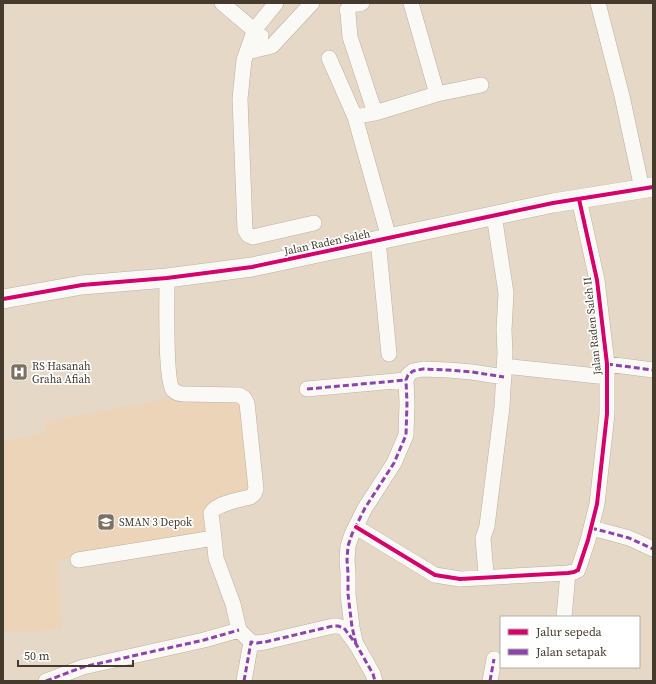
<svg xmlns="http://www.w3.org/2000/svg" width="656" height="684" viewBox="0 0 656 684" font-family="'Source Serif 4',serif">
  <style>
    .built { fill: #ebd4b7 }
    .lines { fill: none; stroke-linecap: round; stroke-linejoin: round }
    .minor-casing { stroke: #bbb0a2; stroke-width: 16 }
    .tertiary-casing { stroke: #bbb0a2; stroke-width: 20 }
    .minor { stroke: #fbf9f6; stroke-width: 15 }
    .tertiary { stroke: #fbf9f6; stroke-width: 19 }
    .quiet { stroke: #8e44ad; stroke-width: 3; stroke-dasharray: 6 3; stroke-linecap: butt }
    .cycleway-casing { stroke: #fff; stroke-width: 6 }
    .cycleway { stroke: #d6006c; stroke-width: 4 }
    .labels { text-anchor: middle; stroke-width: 3.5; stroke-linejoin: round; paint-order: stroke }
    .street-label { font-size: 11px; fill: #443a2d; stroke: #fff }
    .poi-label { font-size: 11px; fill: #443a2d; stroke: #fff; text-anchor: start }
  </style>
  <rect width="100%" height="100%" fill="#e6d8c6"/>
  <path class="built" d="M174,397L240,398L253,488L210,507L209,537L59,560L61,630L3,632V441L45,433V422Z"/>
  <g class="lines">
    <defs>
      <path id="minor" d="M222,3L261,36
        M276,3L255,29L244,60L240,99L245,230L248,235L253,237L314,223
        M362,3L351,5L347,10L348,13L350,37L375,113
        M411,3L437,94
        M598,3L622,96L642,189
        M247,52L272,46L312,3
        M329,58L355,117L389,238
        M355,117L375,113L437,94L481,85
        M378,240L389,354
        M167,278C167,296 165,380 173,390C176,393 180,394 184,394L239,395L244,398L247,403L256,489L254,494L250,497C239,500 217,503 211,513L214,538
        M607,364L653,370
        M504,366L607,377
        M307,389L406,380
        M356,527L435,575L460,579L568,573L574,572L578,570L588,540L597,504L607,414V364L597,280L579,199
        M591,528L607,532L629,538L653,549
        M78,560L214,538L216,558L233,604L239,630L251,642L257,643L265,642L333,626H338L344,628L356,644L373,674L375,681
        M489,577L486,574L483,538L487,526L502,407L505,353L504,330L506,293L494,215
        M564,617L568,573
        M355,641L352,627L348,594V573L347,560L348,546L352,534L365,508L394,463L406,435L407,403L406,380L408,375L413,371L423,369L448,370L472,372L504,377
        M46,681L83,667L204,640L239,630
        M244,681L251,642
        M490,681L494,659"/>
      <path id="tertiary" d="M3,299L82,285L167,278L252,267L553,203L653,187"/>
    </defs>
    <use href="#minor" class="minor-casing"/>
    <use href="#tertiary" class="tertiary-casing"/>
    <use href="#minor" class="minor"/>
    <use href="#tertiary" class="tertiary"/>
    <path class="quiet" d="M607,364L653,370
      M307,389L406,380
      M591,528L607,532L629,538L653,549
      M356,644L352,627L348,594V573L347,560L348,546L352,534L365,508L394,463L406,435L407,403L406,380L408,375L413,371L423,369L448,370L472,372L504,377
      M46,681L83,667L204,640L239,630
      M244,681L251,642L257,643L265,642L333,626H338L344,628L356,644L373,674L375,681
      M490,681L494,659"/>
    <defs>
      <path id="cycleway" d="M3,299L82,285L167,278L252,267L553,203L653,187
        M356,527L435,575L460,579L568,573L574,572L578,570L588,540L597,504L607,414V364L597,280L579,199"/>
    </defs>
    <use href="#cycleway" class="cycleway-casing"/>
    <use href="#cycleway" class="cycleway"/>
  </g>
  <defs>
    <symbol id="hospital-square" viewBox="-11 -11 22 22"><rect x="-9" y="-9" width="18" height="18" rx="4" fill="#7d7163" stroke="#fff"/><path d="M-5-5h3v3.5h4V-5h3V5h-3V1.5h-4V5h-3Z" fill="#fff"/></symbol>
    <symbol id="school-square" viewBox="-11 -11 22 22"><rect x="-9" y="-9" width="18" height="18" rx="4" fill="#7d7163" stroke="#fff"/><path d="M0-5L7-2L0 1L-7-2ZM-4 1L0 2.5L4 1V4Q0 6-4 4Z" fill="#fff"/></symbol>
  </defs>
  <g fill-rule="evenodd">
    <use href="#hospital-square" x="9" y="362" width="20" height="20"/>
    <use href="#school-square" x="96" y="512" width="20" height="20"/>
  </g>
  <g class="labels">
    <g class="street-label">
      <text transform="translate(327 242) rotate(-12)" y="4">Jalan Raden Saleh</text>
      <text transform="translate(592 326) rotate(-96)" y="4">Jalan Raden Saleh II</text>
    </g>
    <g class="poi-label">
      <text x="32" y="370">RS Hasanah<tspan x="32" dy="13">Graha Afiah</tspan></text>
      <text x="119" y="526">SMAN 3 Depok</text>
    </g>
  </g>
  <rect width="656" height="684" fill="none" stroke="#443a2d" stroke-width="8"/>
  <rect x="500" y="616" width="140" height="52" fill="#ffffff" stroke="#b4b0ab"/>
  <rect x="508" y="629" width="20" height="6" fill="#d6006c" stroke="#b4b0ab"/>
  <text x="536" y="636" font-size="12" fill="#443a2d">Jalur sepeda</text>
  <rect x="508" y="649" width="20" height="6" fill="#8e44ad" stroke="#b4b0ab"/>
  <text x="536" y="656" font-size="12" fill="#443a2d">Jalan setapak</text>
  <path d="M18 660v6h115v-6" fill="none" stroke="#443a2d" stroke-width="2"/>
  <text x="24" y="660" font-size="12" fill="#443a2d" stroke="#ffffff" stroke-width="3" paint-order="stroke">50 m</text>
</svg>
